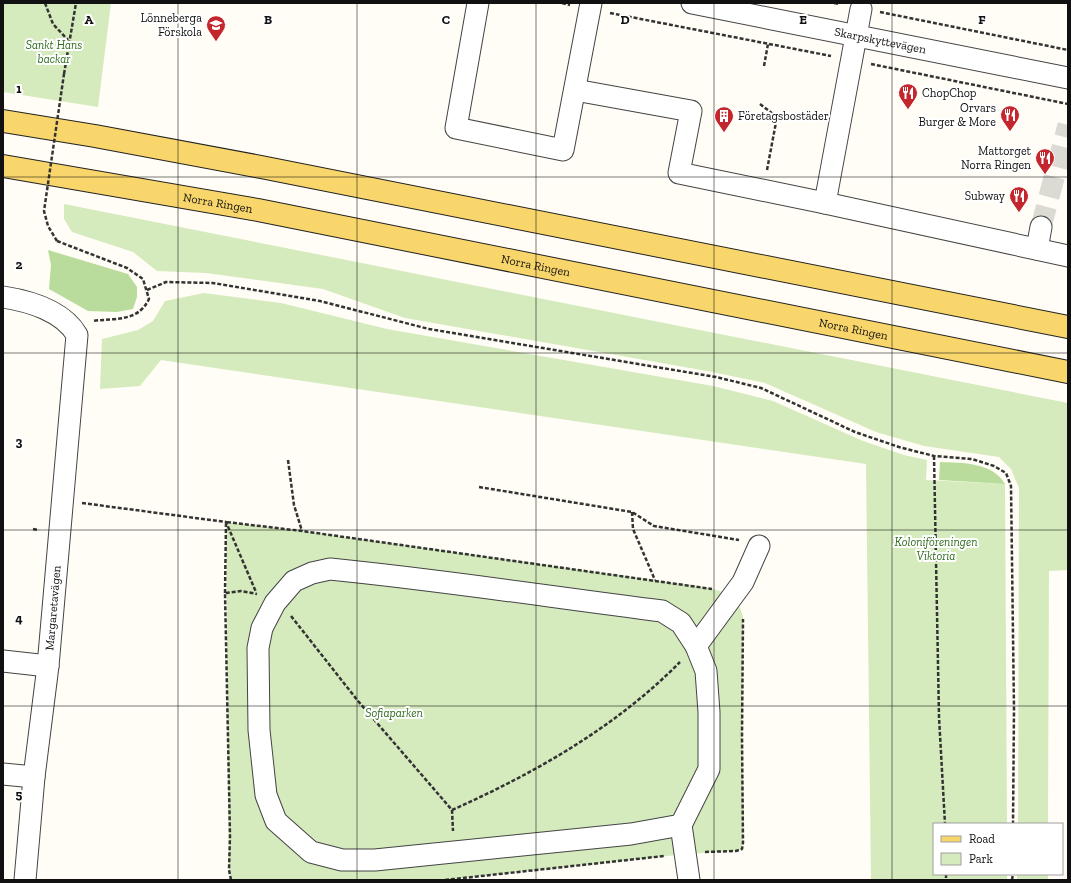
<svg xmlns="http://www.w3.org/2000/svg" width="1071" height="883" viewBox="0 0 1071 883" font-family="'Zilla Slab',serif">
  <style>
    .green { fill: #d5ebbd }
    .forest { fill: #b9dc9c }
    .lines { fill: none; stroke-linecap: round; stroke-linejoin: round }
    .minor-tunnel { stroke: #dbdad3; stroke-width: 21; stroke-dasharray: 21 10; stroke-linecap: butt }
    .minor-casing { stroke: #444; stroke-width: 23 }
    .major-casing { stroke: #222; stroke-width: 24 }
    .path { stroke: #333; stroke-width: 2.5; stroke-dasharray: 4 2; stroke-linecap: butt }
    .minor { stroke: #fff; stroke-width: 21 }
    .major { stroke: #f9d66b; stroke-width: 22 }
    .path-bridge { stroke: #333; stroke-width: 2.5; stroke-dasharray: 4 2; stroke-linecap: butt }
    .grid { fill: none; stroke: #111; stroke-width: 1; stroke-opacity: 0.55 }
    .labels { text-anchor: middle; stroke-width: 4; stroke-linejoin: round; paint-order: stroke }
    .poi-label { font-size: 12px; fill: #111; stroke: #fff; text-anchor: end }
    .street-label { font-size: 12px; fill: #111; stroke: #fff }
    .park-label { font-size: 12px; font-style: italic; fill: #2f6b1f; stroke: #fff }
    .grid-label { font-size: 13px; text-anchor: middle; font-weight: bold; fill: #111; stroke: #fff; stroke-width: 4; stroke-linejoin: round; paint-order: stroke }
  </style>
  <rect width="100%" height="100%" fill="#fffdf5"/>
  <path class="green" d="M3,3H111L98,107L3,92Z
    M64,204L1068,403V570L1049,571L1048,824H1018L1019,488L1011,469L999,457L924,446L876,432L765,383L707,371L405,318L323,289L206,273L157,271L133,252L72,232L64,219Z
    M204,293L281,303L387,329L713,386L773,401L863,441L904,455L927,460L926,480L1005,484L1007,824H934V874H1007V880H871L866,464L161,360L140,386L100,389L102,339L138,330L153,321L165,301Z
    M226,522L302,531L655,580C675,584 718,585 733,598C739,604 741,609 743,617L742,736L744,822L742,849L736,851L686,854L445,880H231L229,870Z
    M1017,874H1048V880H1017Z"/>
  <path class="forest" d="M48,250L128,274L137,287V297L133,309L117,312L88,311L49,289L51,265Z
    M940,462C962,463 993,462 1005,484L939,480Z"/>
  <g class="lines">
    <path class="minor-tunnel" d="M1041,227L1068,125"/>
    <defs>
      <g id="minor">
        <path d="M478,3L456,128L563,150L591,3"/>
        <path id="s1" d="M692,3L1068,78"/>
        <path d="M861,9L825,203L1068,256"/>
        <path d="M575,90L691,111L679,173L825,203"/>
        <path d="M1037,249L1041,227"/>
        <path d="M3,297C29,301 63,311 77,335L48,666L34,777L25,880"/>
        <path d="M330,569C441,580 551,597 662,611L681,623L696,646L706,671L709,712V769L681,825L631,834L375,860H342L311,852L276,821L266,795L259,730L258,648L262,628L275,603L294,581L312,573Z"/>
        <path d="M696,646L743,582L759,546"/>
        <path d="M3,661L48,666"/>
        <path d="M3,774L34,777"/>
        <path d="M681,825L689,880"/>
      </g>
      <g id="major">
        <path d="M3,121L95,136L261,167L1068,327"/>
        <path id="s2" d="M3,166L258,210L1068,372"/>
      </g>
    </defs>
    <use href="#minor" class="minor-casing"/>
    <use href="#major" class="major-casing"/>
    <path class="path" d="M45,3L53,24L68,40
      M562,3L570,5
      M834,3L840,4
      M880,12L1068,50
      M610,13L831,56
      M871,64L1068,104
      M764,66L768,44
      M64,74L76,3
      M760,104L777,117L785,116
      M767,170L777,117
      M57,241L127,268L143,279L149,299C138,322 116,318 92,321
      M147,290L166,282L213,283L320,301L429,329L716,377L761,388L855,432L899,447L934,456L972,459L994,466L1006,473L1011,486L1014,709L1013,824
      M934,456L939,717L945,824
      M288,460L294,505L302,531
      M479,487L632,512L654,526L739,540
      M82,503L226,522L256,592
      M632,512L633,529L655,580
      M33,529L39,530
      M225,593L226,522L302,531L712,589
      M291,616L358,701L452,810L453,831
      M452,810C535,773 616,727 680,662
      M705,852L736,851L742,849L743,843L742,736L743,619
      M946,874V880
      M231,880L229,870L230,836L225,593L241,591L257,594
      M445,880L664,856
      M1012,880L1013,874"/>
    <use href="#minor" class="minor"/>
    <use href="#major" class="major"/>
    <path class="path-bridge" d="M57,241L48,226L44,211L64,74"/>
  </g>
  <path class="grid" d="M178,3V880M357,3V880M536,3V880M714,3V880M892,3V880M3,177H1068M3,353H1068M3,530H1068M3,706H1068"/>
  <defs>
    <symbol id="school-pin" viewBox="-11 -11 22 30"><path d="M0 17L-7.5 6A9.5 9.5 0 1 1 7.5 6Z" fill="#c4262e" stroke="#fff"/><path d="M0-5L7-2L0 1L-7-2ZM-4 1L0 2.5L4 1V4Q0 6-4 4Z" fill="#fff"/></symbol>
    <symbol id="restaurant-pin" viewBox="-11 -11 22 30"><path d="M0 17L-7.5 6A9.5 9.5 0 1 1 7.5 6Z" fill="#c4262e" stroke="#fff"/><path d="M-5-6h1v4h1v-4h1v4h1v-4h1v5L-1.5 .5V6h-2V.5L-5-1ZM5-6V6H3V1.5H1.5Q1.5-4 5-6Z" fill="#fff"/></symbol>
    <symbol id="building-pin" viewBox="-11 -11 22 30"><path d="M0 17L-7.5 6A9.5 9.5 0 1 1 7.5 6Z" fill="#c4262e" stroke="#fff"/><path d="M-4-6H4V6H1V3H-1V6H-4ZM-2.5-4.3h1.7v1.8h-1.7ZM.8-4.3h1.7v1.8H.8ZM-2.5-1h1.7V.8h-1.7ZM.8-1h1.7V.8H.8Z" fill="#fff"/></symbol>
  </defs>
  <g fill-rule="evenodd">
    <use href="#school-pin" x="205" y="14" width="22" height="30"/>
    <use href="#restaurant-pin" x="897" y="82" width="22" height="30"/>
    <use href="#restaurant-pin" x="999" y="104" width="22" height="30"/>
    <use href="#building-pin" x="713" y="105" width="22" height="30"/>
    <use href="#restaurant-pin" x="1034" y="147" width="22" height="30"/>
    <use href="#restaurant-pin" x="1008" y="185" width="22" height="30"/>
  </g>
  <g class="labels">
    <g class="poi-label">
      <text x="202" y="22">Lönneberga<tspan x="202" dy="14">Förskola</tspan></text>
      <text x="922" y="97" text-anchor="start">ChopChop</text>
      <text x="996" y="112">Orvars<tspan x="996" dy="14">Burger &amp; More</tspan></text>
      <text x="738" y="120" text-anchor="start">Företagsbostäder</text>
      <text x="1031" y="155">Mattorget<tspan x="1031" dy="14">Norra Ringen</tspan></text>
      <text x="1005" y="200">Subway</text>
    </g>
    <g class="street-label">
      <text dy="4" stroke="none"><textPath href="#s1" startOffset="192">Skarpskyttevägen</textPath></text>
      <text dy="4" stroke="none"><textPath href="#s2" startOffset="218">Norra Ringen</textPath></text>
      <text dy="4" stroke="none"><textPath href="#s2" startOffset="542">Norra Ringen</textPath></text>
      <text dy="4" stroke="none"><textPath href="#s2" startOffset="866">Norra Ringen</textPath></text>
      <text transform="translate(53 608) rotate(-85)" y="4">Margaretavägen</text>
    </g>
    <g class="park-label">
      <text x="54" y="49">Sankt Hans<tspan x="54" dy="14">backar</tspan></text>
      <text x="936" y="546">Koloniföreningen<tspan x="936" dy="14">Viktoria</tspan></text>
      <text x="394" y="717">Sofiaparken</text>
    </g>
  </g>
  <g class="grid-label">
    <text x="89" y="24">A</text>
    <text x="268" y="24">B</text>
    <text x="446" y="24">C</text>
    <text x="625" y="24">D</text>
    <text x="803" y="24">E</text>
    <text x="982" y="24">F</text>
    <text x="19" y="93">1</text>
    <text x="19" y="269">2</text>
    <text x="19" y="446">3</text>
    <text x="19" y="623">4</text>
    <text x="19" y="799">5</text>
  </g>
  <rect width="1071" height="883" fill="none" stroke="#111111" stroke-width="8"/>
  <rect x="933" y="823" width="130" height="52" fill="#ffffff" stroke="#a0a0a0"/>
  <rect x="941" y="836" width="20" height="6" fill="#f9d66b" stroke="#a0a0a0"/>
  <text x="969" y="843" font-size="12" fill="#111111">Road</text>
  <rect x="941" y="853" width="20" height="12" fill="#d5ebbd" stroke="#a0a0a0"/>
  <text x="969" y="863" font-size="12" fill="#111111">Park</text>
</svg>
